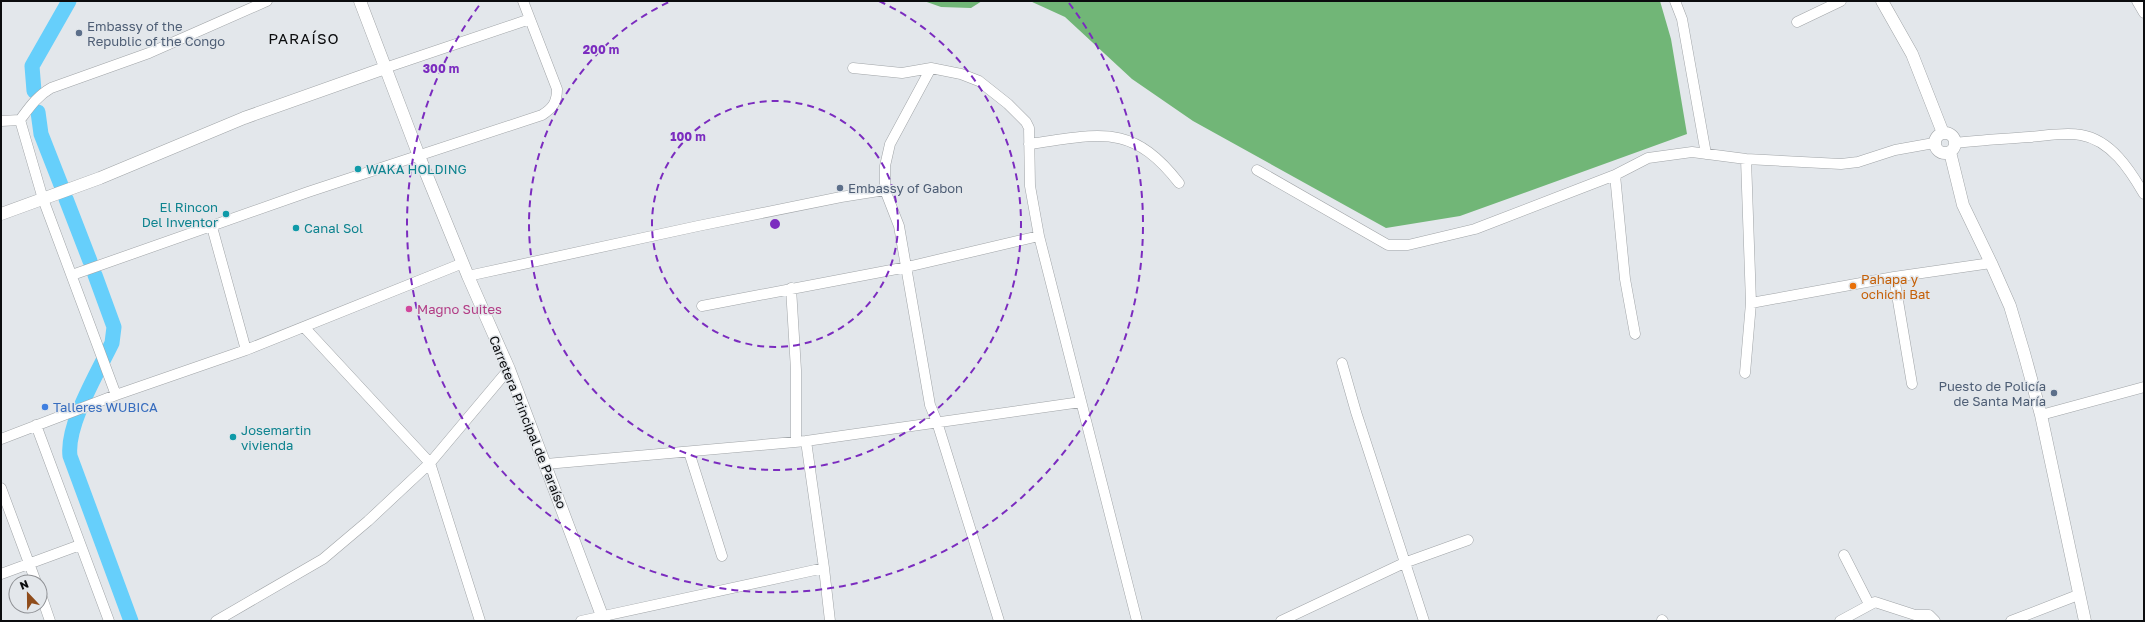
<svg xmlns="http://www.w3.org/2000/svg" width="2145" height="622" viewBox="0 0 2145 622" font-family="'Golos Text',sans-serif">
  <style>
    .forest { fill: #71b677 }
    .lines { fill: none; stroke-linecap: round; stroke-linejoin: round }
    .river { stroke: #66cffb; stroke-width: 15 }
    .minor-casing { stroke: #a0a4a7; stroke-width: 11 }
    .tertiary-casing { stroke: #a0a4a7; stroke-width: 13 }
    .minor { stroke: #fff; stroke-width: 10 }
    .tertiary { stroke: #fff; stroke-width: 12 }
    .ring { fill: none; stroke: #7b2cbf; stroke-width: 2; stroke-dasharray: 7 5 }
    .service-dot { fill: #5c6f8a; stroke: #e3e7eb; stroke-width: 1.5 }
    .culture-dot { fill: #0f9aa8; stroke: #e3e7eb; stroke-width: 1.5 }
    .food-dot { fill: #e8710a; stroke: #e3e7eb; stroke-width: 1.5 }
    .hotel-dot { fill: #d1479c; stroke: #e3e7eb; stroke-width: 1.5 }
    .shop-dot { fill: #3f7fe0; stroke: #e3e7eb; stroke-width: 1.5 }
    .labels { text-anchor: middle; stroke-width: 3; stroke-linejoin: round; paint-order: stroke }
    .service-label { font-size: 13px; fill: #4e5e75; stroke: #e3e7eb; text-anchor: start }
    .culture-label { font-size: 13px; fill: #0d838f; stroke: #e3e7eb; text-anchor: start }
    .food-label { font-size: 13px; fill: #c56008; stroke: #e3e7eb; text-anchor: start }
    .hotel-label { font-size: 13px; fill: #b23c85; stroke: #e3e7eb; text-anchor: start }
    .shop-label { font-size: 13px; fill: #366cbe; stroke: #e3e7eb; text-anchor: start }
    .street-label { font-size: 13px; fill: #0b0c0e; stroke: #e3e7eb }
    .quarter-label { font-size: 15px; letter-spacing: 1px; fill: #0b0c0e; stroke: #e3e7eb }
    .centre { fill: #7b2cbf; stroke: #e3e7eb; stroke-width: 2 }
    .ring-label { font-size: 12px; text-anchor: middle; font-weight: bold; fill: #7b2cbf; stroke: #e3e7eb; stroke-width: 3; stroke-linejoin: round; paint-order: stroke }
  </style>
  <rect width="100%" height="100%" fill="#e3e7eb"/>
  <path class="forest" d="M924,1H982L971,8L941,7Z
    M1030,1H1660L1671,39L1687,134L1460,216L1386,228L1193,121L1132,79L1065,17Z"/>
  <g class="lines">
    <path class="river" d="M34,91L32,66L69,1
      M38,112L41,134L61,185
      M66,199L90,261
      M95,275L114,327L112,343C98,372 66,425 70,456L131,621"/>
    <defs>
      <path id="minor" d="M1675,1L1682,19L1706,154
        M2137,1L2144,13
        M1797,22L1841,1
        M385,68L530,19
        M853,68L902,73L931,68L961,74L979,81L1008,104L1026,122L1029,128L1030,186L1039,236
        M20,120L43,199L116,395
        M1,121L20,120C29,108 37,96 51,88L149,53L267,1
        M1955,143C1980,140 2004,139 2029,137C2046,136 2064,132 2081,135C2111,140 2130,170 2144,194
        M1029,144C1098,135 1131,121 1179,183
        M1257,170L1388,245H1408L1475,229L1615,175L1648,158L1692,152L1746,159L1841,164L1858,162L1895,150L1934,143
        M1615,175L1625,279L1635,334
        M885,190V166L890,144L931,68
        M212,227L246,350
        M72,275L308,192L542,115C553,108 557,102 557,89L523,1
        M468,276L698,226L841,197L885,190L899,226L930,405L937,422L999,621
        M1894,277L1912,384
        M791,288L796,370V442
        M1751,303L1894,277L1991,263
        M702,306L907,267L1039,236L1137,621
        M304,327L430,463L480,621
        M1342,363L1356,412L1424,621
        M1745,373L1751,303L1746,159
        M2041,415L2144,387
        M36,425L109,621
        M1,439L116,395L246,350L463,263
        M806,441L824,568L830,621
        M689,452L722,556
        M546,464L806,441L1081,402
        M1,488L36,582
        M1844,555L1869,604
        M1,574L80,545
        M40,592L50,621
        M1662,620L1663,621
        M216,621L323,559L368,521L430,463L509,369
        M581,621L824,568
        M1281,621L1404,563L1468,540
        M1840,621L1875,602L1915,615H1929L1935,621
        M2011,621L2078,595"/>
      <path id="tertiary" d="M360,1L419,156L468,276L509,369L604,621
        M1882,1L1912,54L1943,133
        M1935 143a10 10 0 1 1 20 0a10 10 0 1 1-20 0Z
        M1950,152L1963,205L1991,263L2010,306L2024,353L2041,415L2085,621
        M1,214L100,178L244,118L385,68"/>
    </defs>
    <use href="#minor" class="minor-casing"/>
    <use href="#tertiary" class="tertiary-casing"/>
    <use href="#minor" class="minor"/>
    <use href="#tertiary" class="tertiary"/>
  </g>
  <g class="ring">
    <circle cx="775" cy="224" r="123"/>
    <path d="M879 1A246 246 0 1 1 671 1"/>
    <path d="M1069 3A368 368 0 1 1 481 3"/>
  </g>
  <g class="service-dot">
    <circle cx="79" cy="33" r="4"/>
    <circle cx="840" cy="188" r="4"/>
    <circle cx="2054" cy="393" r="4"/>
  </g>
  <g class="culture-dot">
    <circle cx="358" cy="169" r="4"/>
    <circle cx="226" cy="214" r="4"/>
    <circle cx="296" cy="228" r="4"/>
    <circle cx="233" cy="437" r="4"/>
  </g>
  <circle class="food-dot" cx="1853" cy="286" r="4"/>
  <circle class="hotel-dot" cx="409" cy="309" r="4"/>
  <circle class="shop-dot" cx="45" cy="407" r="4"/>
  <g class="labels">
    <g class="service-label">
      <text x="87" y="31">Embassy of the<tspan x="87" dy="15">Republic of the Congo</tspan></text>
      <text x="848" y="193">Embassy of Gabon</text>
      <text x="2046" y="391" text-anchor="end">Puesto de Policía<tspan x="2046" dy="15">de Santa María</tspan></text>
    </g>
    <g class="culture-label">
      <text x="366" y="174">WAKA HOLDING</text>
      <text x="218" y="212" text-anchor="end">El Rincon<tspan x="218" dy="15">Del Inventor</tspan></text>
      <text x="304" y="233">Canal Sol</text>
      <text x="241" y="435">Josemartin<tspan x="241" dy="15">vivienda</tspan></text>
    </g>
    <g class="food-label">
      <text x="1861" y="284">Pahapa y<tspan x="1861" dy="15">ochichi Bat</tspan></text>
    </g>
    <g class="hotel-label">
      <text x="417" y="314">Magno Suites</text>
    </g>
    <g class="shop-label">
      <text x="53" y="412">Talleres WUBICA</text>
    </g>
    <g class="street-label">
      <text transform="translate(528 422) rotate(68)" y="5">Carretera Principal de Paraíso</text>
    </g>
    <g class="quarter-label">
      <text x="304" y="44">PARAÍSO</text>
    </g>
  </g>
  <circle cx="775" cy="224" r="6" class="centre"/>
  <g class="ring-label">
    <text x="601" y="54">200 m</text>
    <text x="441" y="73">300 m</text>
    <text x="688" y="141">100 m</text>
  </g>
  <rect width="2145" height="622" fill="none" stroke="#0b0c0e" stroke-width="4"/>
  <g transform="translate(28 594) rotate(338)"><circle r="19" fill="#e3e7eb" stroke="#8d8f93"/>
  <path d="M0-3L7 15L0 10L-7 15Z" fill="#8f4c1b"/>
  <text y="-6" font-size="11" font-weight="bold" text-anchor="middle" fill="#0b0c0e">N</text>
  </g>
</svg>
